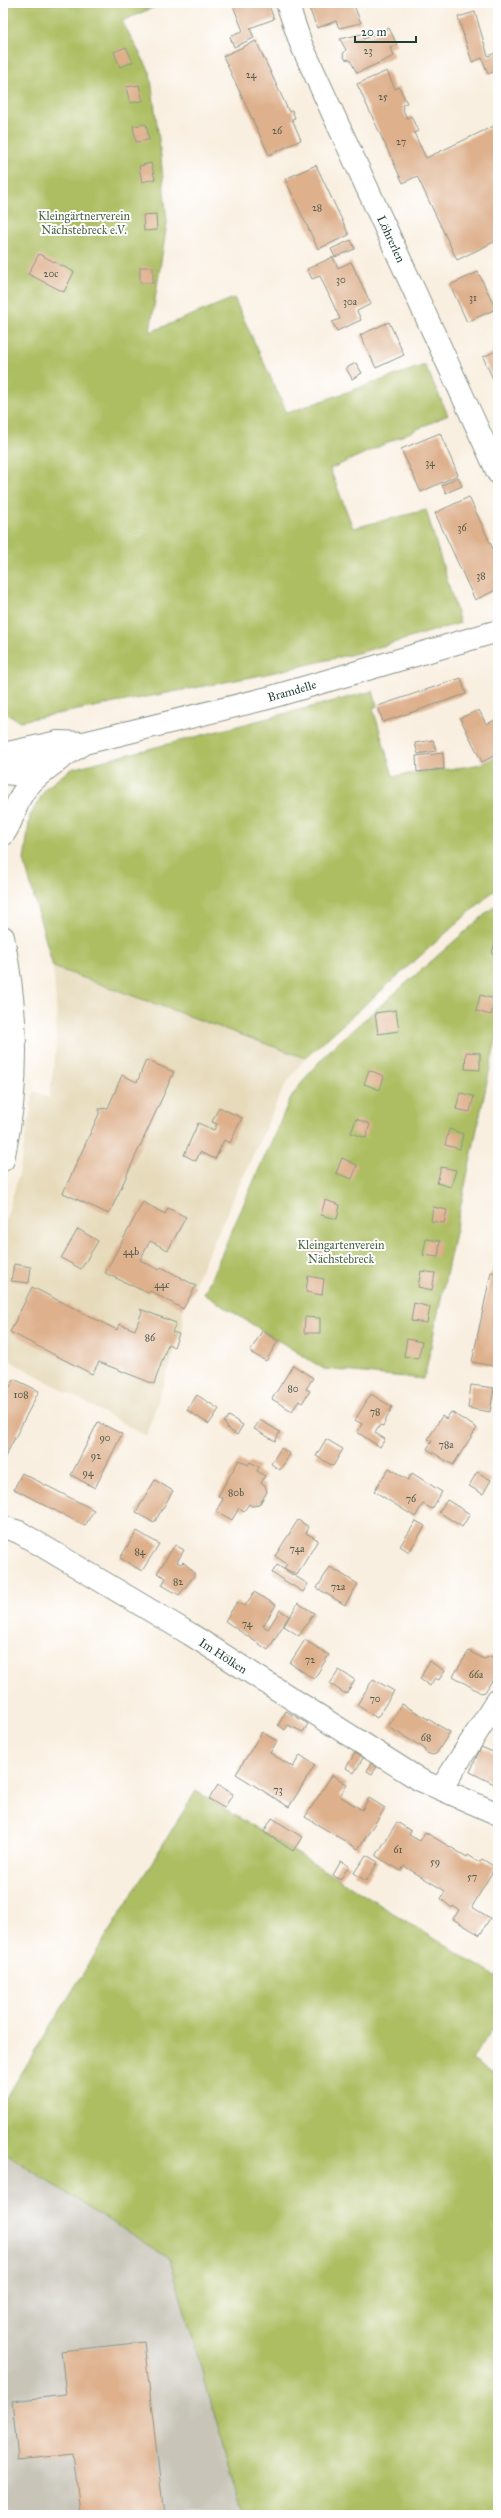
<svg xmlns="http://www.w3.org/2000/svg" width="501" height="2518" viewBox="0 0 501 2518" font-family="'IM FELL Great Primer',serif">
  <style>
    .built { fill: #e6daba }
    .industrial { fill: #c8c4b8 }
    .green { fill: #adbe62; stroke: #667e4b }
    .building { fill: #deb08c }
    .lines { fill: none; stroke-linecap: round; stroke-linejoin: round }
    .street-casing { stroke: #8c968a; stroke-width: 24 }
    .secondary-casing { stroke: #8c968a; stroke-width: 24 }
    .street { stroke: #fff; stroke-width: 22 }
    .secondary { stroke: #fff; stroke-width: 22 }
    .labels { text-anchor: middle; stroke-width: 4; stroke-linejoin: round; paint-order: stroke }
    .number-label { font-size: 10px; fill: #4f5a4a }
    .park-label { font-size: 12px; fill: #4a6442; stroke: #fff }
    .street-label { font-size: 12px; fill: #1f3d34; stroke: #fff }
  </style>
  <rect width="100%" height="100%" fill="#fff"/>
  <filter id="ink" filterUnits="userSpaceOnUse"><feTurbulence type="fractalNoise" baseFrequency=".025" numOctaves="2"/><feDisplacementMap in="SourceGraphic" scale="8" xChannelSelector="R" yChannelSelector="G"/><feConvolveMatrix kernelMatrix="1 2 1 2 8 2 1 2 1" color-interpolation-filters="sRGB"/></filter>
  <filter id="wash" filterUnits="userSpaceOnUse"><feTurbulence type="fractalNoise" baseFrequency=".012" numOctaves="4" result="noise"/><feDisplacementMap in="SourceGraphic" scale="16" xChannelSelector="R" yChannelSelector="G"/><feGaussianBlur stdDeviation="0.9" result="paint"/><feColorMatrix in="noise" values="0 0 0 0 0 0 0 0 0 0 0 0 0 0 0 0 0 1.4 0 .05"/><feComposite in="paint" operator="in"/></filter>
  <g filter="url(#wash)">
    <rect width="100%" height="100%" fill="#f9efe0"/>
    <path class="built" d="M53,967L305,1058L285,1085L183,1309V1326L146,1436L3,1357V1230L19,1173L34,1091L49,1098L55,1058L57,1016Z"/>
    <path class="industrial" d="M3,2152L170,2259L243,2515H3Z"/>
    <path class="green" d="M3,3H164L122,21L150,72L160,147L167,223L150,332L234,298L287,413L425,365L448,415L330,469L353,528L426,510L460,623L362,652L262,675L20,721L3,712Z
      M373,691L377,706L373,708L393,776L464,767L481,764L498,756V887L305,1058L53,967L24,860L30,816L46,788L71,769Z
      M498,903V1030L424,1379L324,1369L204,1294L290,1099L309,1073L333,1047Z
      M196,1791L498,1978V2020L472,2060L498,2076V2515H243L170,2259L3,2152V2103Z"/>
    <g id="blocks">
      <path class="building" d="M232,3H268L274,19L250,28L254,38L234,47L230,37L243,31Z
        M307,3H353L361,23L339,28L336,21L317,28Z
        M475,12L488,56L498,52V70L488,74L482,58L472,62L458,17Z
        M389,28L397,45L390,48L394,56L357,73L350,60L345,59L343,54L346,50L340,39L362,34L364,39Z
        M256,41L289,112L292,110L295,118L292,119L301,140L269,155L223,56Z
        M126,47L133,62L120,67L114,52Z
        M387,71L395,89L399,87L407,103L402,105L404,112L407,118L411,116L418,131L414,133L426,158L498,124V240L457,260L417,176L403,183L357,84Z
        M139,85L143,101L130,103L126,87Z
        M146,124L149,140L136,142L133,126Z
        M151,163L155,179L142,182L139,166Z
        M316,165L349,235L318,249L285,179Z
        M156,214L157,230L144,231L143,215Z
        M351,240L355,249L335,257L331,249Z
        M39,254L74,272L64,292L28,274Z
        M333,257L338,268L351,262L371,304L357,311L361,320L337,331L332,322L340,319L320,276L312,279L307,269Z
        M140,267H153V283H140Z
        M478,272L496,309L467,322L450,285Z
        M389,322L404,355L376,368L360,335Z
        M498,350V390L483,357Z
        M356,363L362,373L352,379L346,368Z
        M440,433L458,475L421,492L401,449Z
        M458,477L462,486L446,493L442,485Z
        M469,497L498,560V589L475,600L435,513Z
        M461,678L466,694L383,722L378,706Z
        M479,710L486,724L498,719V754L482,762L460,718Z
        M433,740L436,751L418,754L415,743Z
        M443,753L444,769L417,772L416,756Z
        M496,938L498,939V955L492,954Z
        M480,995L495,999L491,1015L476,1011Z
        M396,1010L399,1031L378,1034L375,1013Z
        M466,1052L480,1053V1070L465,1069Z
        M146,1060L174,1072L109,1214L63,1193L99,1114V1109L108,1108L122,1075L137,1082Z
        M369,1070L384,1076L380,1090L364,1084Z
        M460,1093L474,1096L470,1112L456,1109Z
        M219,1107L242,1118L230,1143L224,1140L215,1159L200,1152L196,1161L184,1155L198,1123L214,1130L217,1124L212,1122Z
        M356,1119L370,1124L366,1138L351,1133Z
        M449,1129L463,1134L460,1149L445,1145Z
        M342,1158L357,1165L352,1179L336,1173Z
        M441,1167L456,1170L451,1187L437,1183Z
        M325,1200L340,1205L337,1219L321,1215Z
        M143,1202L165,1214L168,1208L186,1217L168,1250L150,1241L140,1260L159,1270L161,1267L196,1286L183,1309L150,1291L148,1293L105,1273Z
        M433,1207L447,1210L444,1223L431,1221Z
        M78,1229L98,1241L81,1269L61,1258Z
        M426,1239L440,1241L438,1257L423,1255Z
        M316,1240L332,1245L329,1259L312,1255Z
        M14,1264L31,1267L29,1283L11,1281Z
        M421,1271L435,1273L432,1290L418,1287Z
        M491,1272L498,1273V1367L472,1362Z
        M308,1276L324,1279L322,1295L306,1292Z
        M32,1287L117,1330L119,1324L135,1330L142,1312L140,1309L176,1323L172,1332L179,1334L174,1347L168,1344L154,1384L99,1362L92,1374L10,1332Z
        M414,1303L430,1307L427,1323L411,1321Z
        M305,1317L320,1318V1333H304Z
        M262,1331L278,1341L266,1361L250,1352Z
        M407,1339L422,1342L418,1359L404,1356Z
        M293,1365L313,1378L306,1389L310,1391L302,1403L299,1401L292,1411L272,1399Z
        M14,1379L39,1391L3,1461V1400Z
        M471,1385L494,1388L490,1412L468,1408Z
        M371,1394L392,1407L383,1426L380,1425L375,1433L385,1439L380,1447L357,1432L362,1424L355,1420Z
        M197,1395L219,1409L209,1424L187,1410Z
        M451,1412L477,1428L453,1465L427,1449L432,1441L428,1439L442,1416L446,1419Z
        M229,1416L243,1425L237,1435L228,1429L224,1422Z
        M260,1420L280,1432L275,1441L254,1429Z
        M98,1422L122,1434L95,1488L71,1475Z
        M326,1439L343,1449L333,1466L316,1456Z
        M281,1448L290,1454L280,1470L271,1464Z
        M239,1460L248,1465L250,1462L259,1467L257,1471L265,1476L261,1483L265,1485L267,1492L259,1505L252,1506L249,1504L244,1511L239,1508L232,1520L216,1511L223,1499L218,1496Z
        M389,1468L408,1480L412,1473L442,1492L432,1509L423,1504L415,1517L374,1491Z
        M477,1472L491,1480L483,1494L469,1486Z
        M22,1473L94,1510L85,1526L14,1489Z
        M155,1480L173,1491L154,1523L136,1512Z
        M447,1500L470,1514L462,1527L439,1512Z
        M298,1520L309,1527L306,1533L318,1540L297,1575L284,1568L287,1564L275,1556Z
        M416,1521L425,1526L409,1552L400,1546Z
        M137,1531L159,1544L142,1571L120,1558Z
        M175,1545L184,1550L177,1562L181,1564L183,1562L194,1572V1576L179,1595L162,1585L166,1578L157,1573Z
        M277,1565L308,1584L303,1592L272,1573Z
        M330,1567L358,1584L345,1605L317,1588Z
        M254,1592L276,1605L263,1626L268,1629L280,1610L289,1616L268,1650L225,1621L237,1602L245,1606Z
        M298,1603L314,1613L299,1636L284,1626Z
        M305,1640L329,1655L314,1679L290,1663Z
        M469,1651L484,1659L491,1656L498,1660V1671L485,1692L481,1693L453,1676Z
        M429,1661L445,1671L439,1680L435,1678L430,1686L420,1679Z
        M339,1670L355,1680L346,1694L330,1684Z
        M373,1679L394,1691L377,1718L357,1705Z
        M402,1704L450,1732L436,1754L432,1755L425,1752L424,1748L388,1727Z
        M286,1711L308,1724L303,1732L288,1725L285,1730L278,1725Z
        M262,1732L277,1741L270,1753L293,1767L300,1755L315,1765L289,1807L236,1774Z
        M481,1747L498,1754V1786L470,1772Z
        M355,1753L363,1758L354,1773L346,1768Z
        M371,1763L377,1767L372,1774L367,1771Z
        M332,1775L347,1784L340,1796L362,1810L369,1798L385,1808L358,1849L305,1817Z
        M218,1785L233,1794L224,1808L209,1799Z
        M272,1818L302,1837L293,1851L264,1832Z
        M397,1822L411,1831L409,1835L420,1841L425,1832L467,1857L468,1855L479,1862L482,1859L495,1867L472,1907L490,1918L480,1935L453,1919L459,1910L453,1906L452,1908L441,1899L445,1891L404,1866L401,1871L376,1856Z
        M366,1855L378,1862L366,1881L354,1873Z
        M341,1861L349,1866L340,1880L333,1875Z
        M144,2342L164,2515H55L80,2511L73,2454L18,2460L12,2401L66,2395L61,2351Z"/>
    </g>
  </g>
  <g filter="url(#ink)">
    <use href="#blocks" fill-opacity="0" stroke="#8c968a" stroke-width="1"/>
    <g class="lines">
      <defs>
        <path id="street" d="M287,3L301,44L498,473
          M3,754L58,742L84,743L268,698L498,631
          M3,773L15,774L52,762
          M3,835C13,822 14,808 22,794C34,775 66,755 84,743
          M3,1527L19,1532L190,1634L420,1780L498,1814
          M441,1789L498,1699"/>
        <path id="secondary" d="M3,937C18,1015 20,1082 3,1160"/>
      </defs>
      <use href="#street" class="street-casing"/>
      <use href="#secondary" class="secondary-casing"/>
      <use href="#street" class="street"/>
      <use href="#secondary" class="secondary"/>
    </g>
  </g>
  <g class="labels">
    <g class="number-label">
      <text x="368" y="54">23</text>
      <text x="251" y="78">24</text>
      <text x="383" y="100">25</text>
      <text x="277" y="134">26</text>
      <text x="401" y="145">27</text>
      <text x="317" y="211">28</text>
      <text x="51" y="277">20c</text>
      <text x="341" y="283">30</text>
      <text x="473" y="301">31</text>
      <text x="350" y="305">30a</text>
      <text x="430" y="466">34</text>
      <text x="462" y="531">36</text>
      <text x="481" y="579">38</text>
      <text x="131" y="1255">44b</text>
      <text x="162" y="1288">44c</text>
      <text x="150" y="1341">86</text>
      <text x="293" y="1392">80</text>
      <text x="21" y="1398">108</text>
      <text x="375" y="1415">78</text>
      <text x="105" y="1441">90</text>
      <text x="446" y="1448">78a</text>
      <text x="96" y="1459">92</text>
      <text x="88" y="1476">94</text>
      <text x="236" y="1496">80b</text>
      <text x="411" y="1502">76</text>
      <text x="297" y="1552">74a</text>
      <text x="140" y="1555">84</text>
      <text x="178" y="1585">82</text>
      <text x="338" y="1590">72a</text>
      <text x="247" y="1627">74</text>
      <text x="310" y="1663">72</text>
      <text x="476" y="1678">66a</text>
      <text x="375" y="1702">70</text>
      <text x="426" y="1741">68</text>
      <text x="278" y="1793">73</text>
      <text x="398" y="1853">61</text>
      <text x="435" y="1865">59</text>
      <text x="472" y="1880">57</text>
    </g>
    <g class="park-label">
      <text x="84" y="220">Kleingärtnerverein<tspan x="84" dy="14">Nächstebreck e.V.</tspan></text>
      <text x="341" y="1249">Kleingartenverein<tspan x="341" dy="14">Nächstebreck</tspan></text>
    </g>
    <g class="street-label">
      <text transform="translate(391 239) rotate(65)" y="4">Löhrerlen</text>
      <text transform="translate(292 691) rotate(-16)" y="4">Bramdelle</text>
      <text transform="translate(223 1656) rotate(33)" y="4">Im Hölken</text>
    </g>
  </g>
  <rect width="501" height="2518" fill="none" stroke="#fff" stroke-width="16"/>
  <path d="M355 36v6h61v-6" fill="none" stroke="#1f3d34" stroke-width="2"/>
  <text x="361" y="36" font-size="12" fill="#1f3d34" stroke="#ffffff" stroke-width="3" paint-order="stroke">20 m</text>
</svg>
